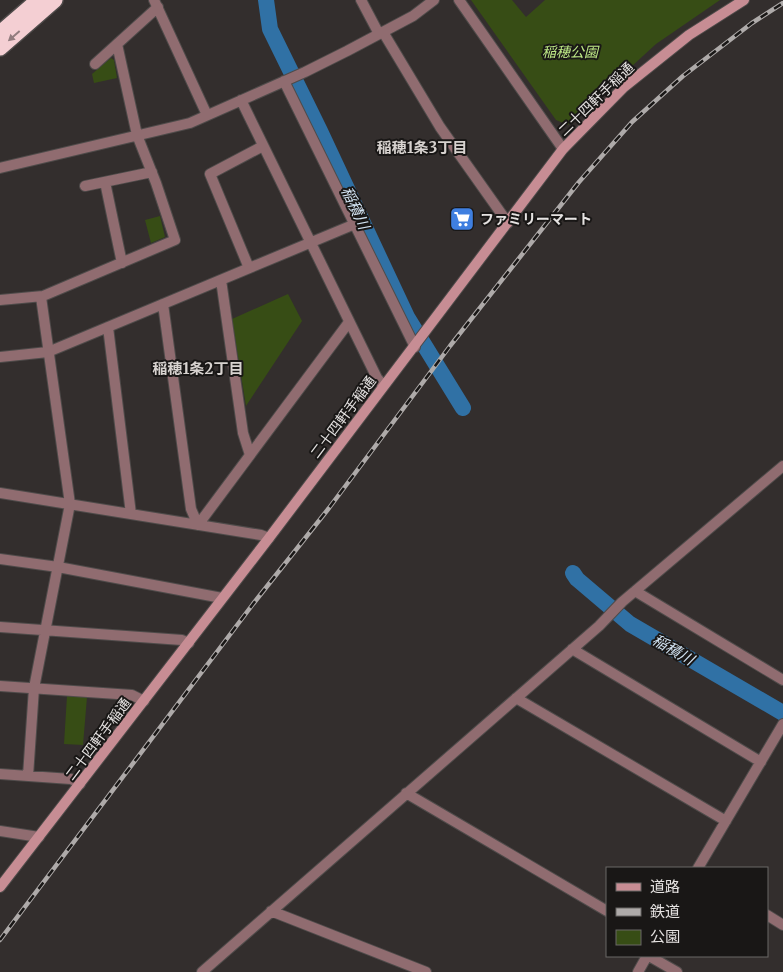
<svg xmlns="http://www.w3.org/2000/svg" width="783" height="972" viewBox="0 0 783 972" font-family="Merriweather,'Noto Sans JP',serif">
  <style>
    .green { fill: #374d15 }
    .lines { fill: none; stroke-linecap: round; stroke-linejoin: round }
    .river { stroke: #3071a5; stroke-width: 16 }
    .street-casing { stroke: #4f4b4a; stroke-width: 12 }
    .secondary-casing { stroke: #4f4b4a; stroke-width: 12 }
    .highway-casing { stroke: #4f4b4a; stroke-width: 18 }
    .street { stroke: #906c70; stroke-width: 10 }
    .secondary { stroke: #c78d94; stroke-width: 10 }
    .highway { stroke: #f4cfd3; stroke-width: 15 }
    .rail-casing { stroke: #aeaaa9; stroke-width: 4.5 }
    .rail { stroke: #191716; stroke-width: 2.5; stroke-dasharray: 8; stroke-linecap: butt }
    .oneway { fill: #917c7e }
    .labels { text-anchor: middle; stroke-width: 4; stroke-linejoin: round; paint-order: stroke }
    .park-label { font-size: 14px; font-style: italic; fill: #bde886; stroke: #191716 }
    .street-label { font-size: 14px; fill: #e5e2e1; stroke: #191716 }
    .poi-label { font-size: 14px; font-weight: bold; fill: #e5e2e1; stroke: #191716; text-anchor: start }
    .neighbourhood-label { font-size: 15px; font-weight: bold; fill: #d7d2cf; stroke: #191716 }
    .water-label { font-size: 15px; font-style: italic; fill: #d2e3f2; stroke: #191716 }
  </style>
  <rect width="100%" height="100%" fill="#332e2d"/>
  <path class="green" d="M471,0H512L526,17L545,0H720L656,44L568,125L556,120Z
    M111,58L114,60L117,78L94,83L92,74Z
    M160,216L165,237L151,243L145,220Z
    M288,294L302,321L246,406L232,319Z
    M67,696L87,697L83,745L64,744Z"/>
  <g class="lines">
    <path class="river" d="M266,0L270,29L320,131L407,317L463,408
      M573,573L577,579L630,624L783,713"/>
    <defs>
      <path id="street" d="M154,0L207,115
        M361,0L379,34
        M459,0L563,149
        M383,32L440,127L508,223
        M95,64L158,7
        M284,81L415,347
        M241,100L377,378L383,385
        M0,168L190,123L305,72L347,51L413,16L434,0
        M105,182L122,263
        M85,186L152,172
        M249,268L210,174L263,146
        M221,280L243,433L250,455
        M0,300L43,296L175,240L156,183L137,135L117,44
        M163,304L191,509L198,525
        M108,327L131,514
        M0,357L48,352L355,224
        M0,493L261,535L269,538
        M198,525L349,322
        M0,559L58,567L222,598
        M635,591L783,680
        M0,627L182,640L189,643
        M572,649L761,762
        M0,686L132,695L144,701
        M516,698L726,821
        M0,774L71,779L80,784
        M28,776L34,688L70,504L41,297
        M406,793L607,911
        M0,831L39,837
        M698,868L783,724
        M271,911L426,972
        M767,915L783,925
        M649,956L677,972
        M202,972L599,626L622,602L783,466
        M638,972L647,956"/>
      <path id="secondary" d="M0,887L269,538L563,149L624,87L689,35L744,0"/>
      <path id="highway" d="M0,33L38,0
        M0,48L55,0"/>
    </defs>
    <use href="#street" class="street-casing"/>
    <use href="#secondary" class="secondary-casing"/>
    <use href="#highway" class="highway-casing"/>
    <use href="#street" class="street"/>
    <use href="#secondary" class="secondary"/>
    <use href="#highway" class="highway"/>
    <defs>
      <path id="rail" d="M0,940L253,604L329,508L450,346L579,182L632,122L683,76L752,23L783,3"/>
    </defs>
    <use href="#rail" class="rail-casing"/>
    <use href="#rail" class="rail"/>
  </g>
  <defs><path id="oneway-solid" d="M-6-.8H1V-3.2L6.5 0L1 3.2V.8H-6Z" transform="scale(1.25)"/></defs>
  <use class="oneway" href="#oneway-solid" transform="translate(14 36) rotate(139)"/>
  <defs>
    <symbol id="supermarket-square" viewBox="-11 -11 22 22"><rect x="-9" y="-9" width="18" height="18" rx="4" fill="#3f7fe0" stroke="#191716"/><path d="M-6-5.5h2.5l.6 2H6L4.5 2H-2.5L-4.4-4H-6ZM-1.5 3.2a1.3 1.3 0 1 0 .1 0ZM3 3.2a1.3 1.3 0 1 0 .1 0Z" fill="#fff"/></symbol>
  </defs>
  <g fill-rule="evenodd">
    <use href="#supermarket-square" x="448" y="205" width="28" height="28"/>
  </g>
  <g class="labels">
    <g class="park-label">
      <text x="570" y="57">稲穂公園</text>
    </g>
    <g class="street-label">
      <text transform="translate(596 99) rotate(-44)" y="5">二十四軒手稲通</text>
      <text transform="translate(343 417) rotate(-53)" y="5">二十四軒手稲通</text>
      <text transform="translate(98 739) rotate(-53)" y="5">二十四軒手稲通</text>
    </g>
    <g class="poi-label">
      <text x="480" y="224">ファミリーマート</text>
    </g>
    <g class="neighbourhood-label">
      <text x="422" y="153">稲穂1条3丁目</text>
      <text x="198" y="374">稲穂1条2丁目</text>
    </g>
    <g class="water-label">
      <text transform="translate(355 208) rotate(65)" y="5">稲積川</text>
      <text transform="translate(673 650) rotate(30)" y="5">稲積川</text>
    </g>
  </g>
  <rect x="606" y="867" width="162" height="90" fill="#191716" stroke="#6b6867"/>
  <rect x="616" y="883" width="25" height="8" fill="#c78d94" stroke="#6b6867"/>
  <text x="650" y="892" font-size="15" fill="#e5e2e1">道路</text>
  <rect x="616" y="908" width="25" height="8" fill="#aeaaa9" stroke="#6b6867"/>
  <text x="650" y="917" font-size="15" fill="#e5e2e1">鉄道</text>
  <rect x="616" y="930" width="25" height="15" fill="#374d15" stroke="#6b6867"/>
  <text x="650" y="942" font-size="15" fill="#e5e2e1">公園</text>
</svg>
